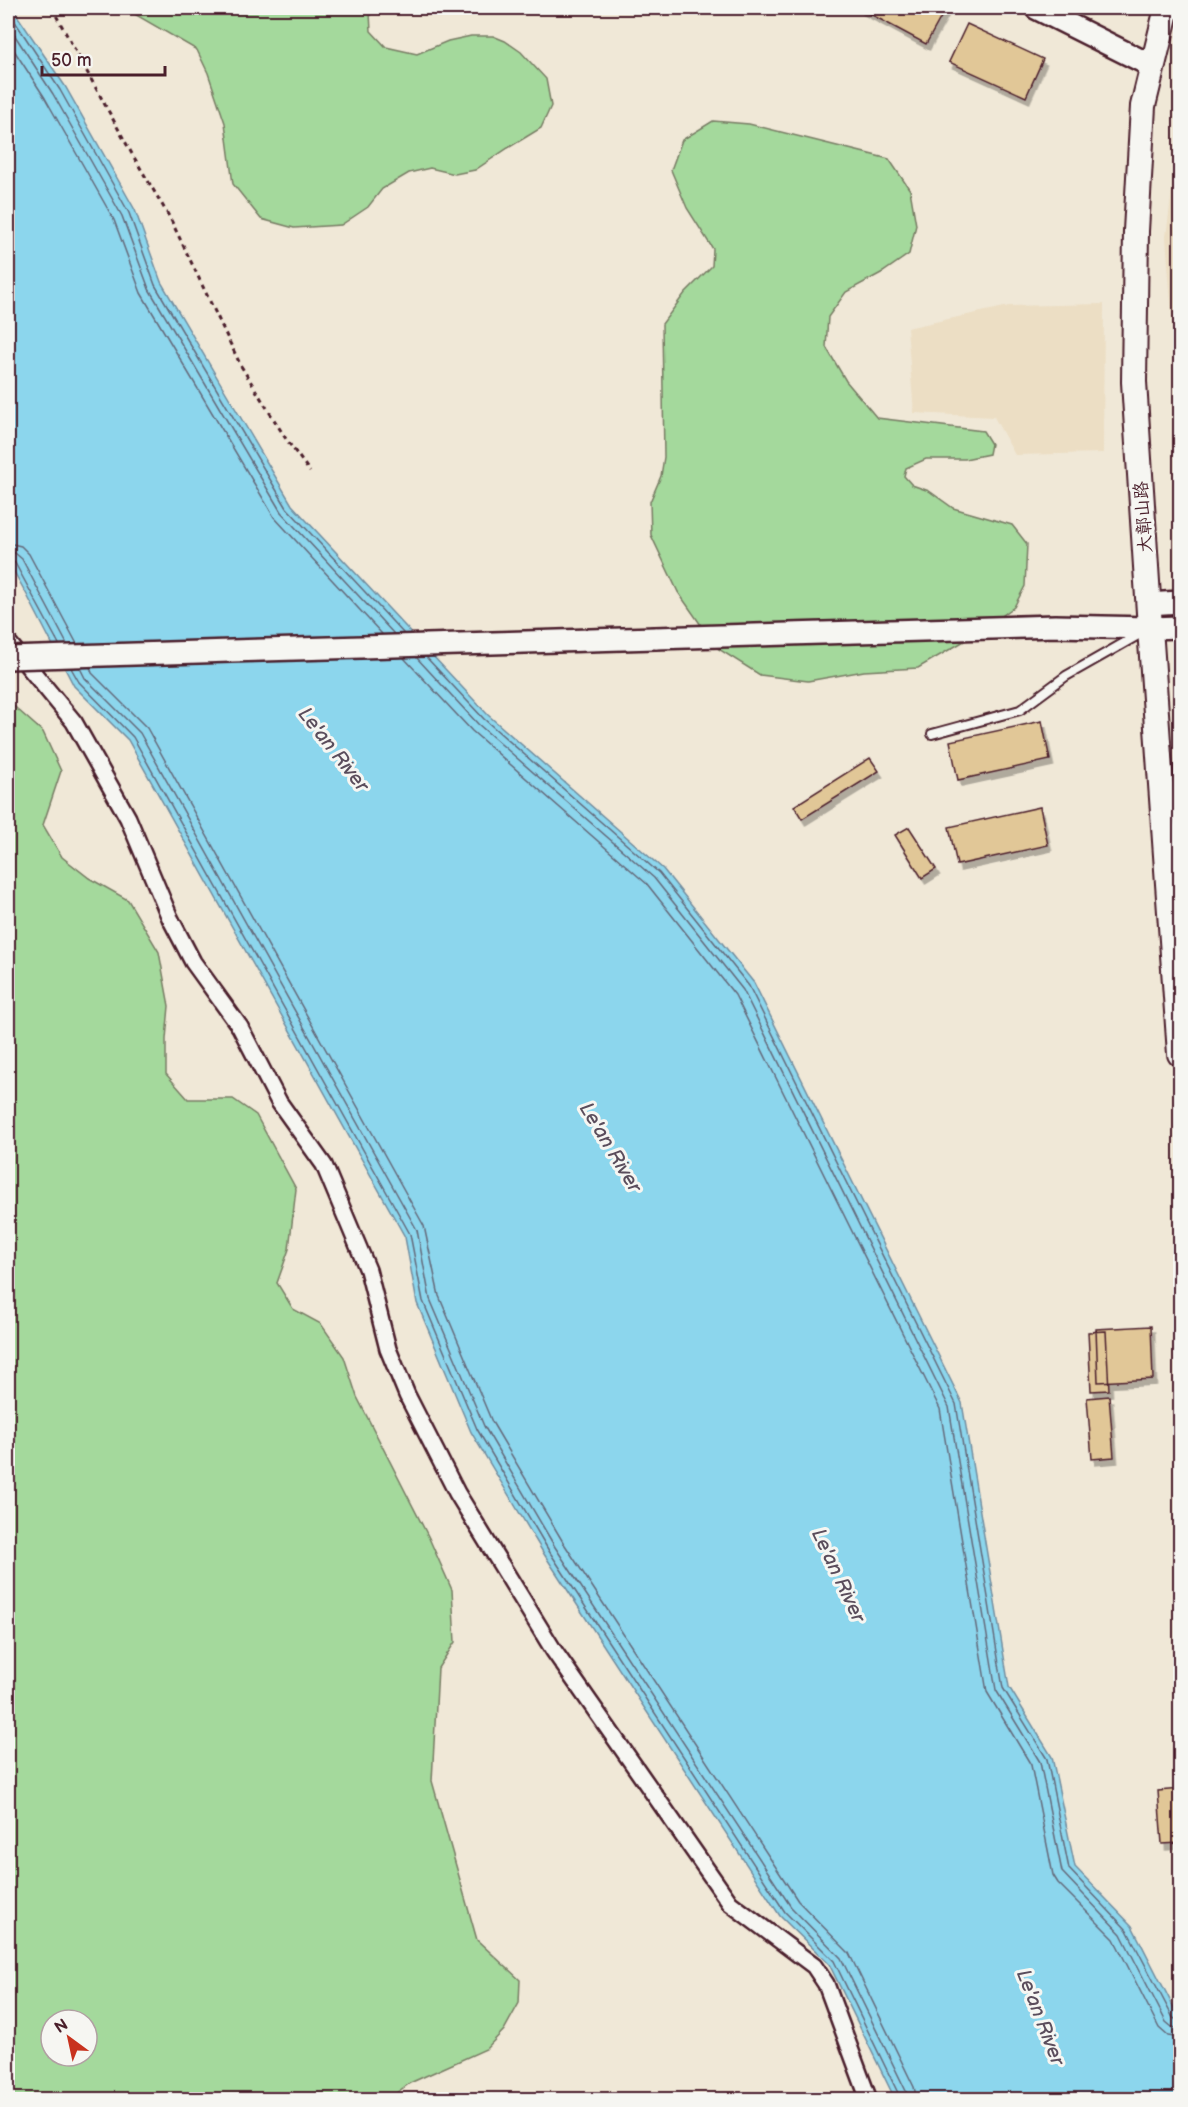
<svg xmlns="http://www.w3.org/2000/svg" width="1188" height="2107" viewBox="0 0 1188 2107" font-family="'Balsamiq Sans','LXGW WenKai TC',sans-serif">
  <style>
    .built { fill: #ecdec4 }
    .green { fill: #a4d99c; stroke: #777c64; stroke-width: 1.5; fill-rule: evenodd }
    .water { fill: #8cd6ed; stroke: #728d9f; stroke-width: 1.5 }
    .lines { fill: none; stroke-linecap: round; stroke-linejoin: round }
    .shore { stroke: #646879; stroke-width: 1.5 }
    .building { fill: #e1c797; stroke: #4a1f2b; stroke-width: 1.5; filter: url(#shadow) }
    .lane-casing { stroke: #4a1f2b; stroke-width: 12 }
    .street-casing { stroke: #4a1f2b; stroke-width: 20 }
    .secondary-casing { stroke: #4a1f2b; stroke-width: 26 }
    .primary-casing { stroke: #4a1f2b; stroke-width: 28 }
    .path { stroke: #4a1f2b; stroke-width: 3; stroke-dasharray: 4.5 4.5; stroke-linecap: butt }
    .lane { stroke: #f6f6f2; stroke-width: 8 }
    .street { stroke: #f6f6f2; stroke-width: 15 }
    .secondary { stroke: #f6f6f2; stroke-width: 21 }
    .primary { stroke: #f6f6f2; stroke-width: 24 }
    .secondary-bridge-casing { stroke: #4a1f2b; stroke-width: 26; stroke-linecap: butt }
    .secondary-bridge { stroke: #f6f6f2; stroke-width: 21 }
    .labels { text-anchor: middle; stroke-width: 6; stroke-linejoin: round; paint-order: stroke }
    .street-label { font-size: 18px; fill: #4a1f2b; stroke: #f6f6f2 }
    .water-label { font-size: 20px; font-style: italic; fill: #5a4d5c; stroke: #f6f6f2 }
  </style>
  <defs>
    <filter id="shadow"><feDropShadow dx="3.5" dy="6" stdDeviation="0" flood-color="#0004"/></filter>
  </defs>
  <rect width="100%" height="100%" fill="#f0e8d7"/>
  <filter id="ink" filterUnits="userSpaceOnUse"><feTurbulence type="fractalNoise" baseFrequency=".0167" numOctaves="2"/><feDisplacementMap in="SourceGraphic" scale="12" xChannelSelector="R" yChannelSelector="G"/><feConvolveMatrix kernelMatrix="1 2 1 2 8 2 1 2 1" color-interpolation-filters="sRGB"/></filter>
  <g filter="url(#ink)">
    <path class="built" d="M1180,128V423L1166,237Z
      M1104,304L1103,453L1015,455L994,417L914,413L907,328L1009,306Z"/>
    <path class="green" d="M128,8H366L370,13L371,31L386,47L417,54L448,41L471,36H493L505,41L521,52L546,79L551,106L541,128L508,148L475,170L455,174L430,168L409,173L382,189L368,207L341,225L294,228L261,219L233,184L225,123L208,73L197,50L131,12Z
      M713,121L749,124L889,159L910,190L916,225L909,254L883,272L846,292L828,317L826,347L846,381L877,418L983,431L991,444L989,454L965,459H926L906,468L904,476L912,485L929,491L953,508L1012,525L1027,544L1025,586L1014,607L978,633L918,668L864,671L808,681L760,675L717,648L678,592L651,535L650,502L661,476L664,457L662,324L685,293L712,266L713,249L687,208L671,170L682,140Z
      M8,701L43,732L61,771L43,825L62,857L89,878L128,900L159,952L169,1006L166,1039V1074L188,1099H233L256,1115L296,1189L289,1249L277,1283L293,1309L321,1324L344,1357L357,1397L429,1538L452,1590L455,1642L438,1668L432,1781L477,1940L520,1980L519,2003L504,2030L486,2049L410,2083L388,2099H8ZM51,2020H87V2056H51Z"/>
    <path class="water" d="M8,8H12L65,86L135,210L161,282L292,505L488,715L663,869L754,983L962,1403L1009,1687L1052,1757L1075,1867L1132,1926L1179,2018L1180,2099H895L829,1964L780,1916L544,1554L471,1432L417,1303L405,1237L128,740L74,686L27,595L8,561Z"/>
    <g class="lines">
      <path class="shore" d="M8,11L60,90L129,213L155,285L287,508L404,634
        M8,25L53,94L122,216L149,289L281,512L394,634
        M8,41L45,98L114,220L141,293L274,517L382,634
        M8,543L21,546L29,554L77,644
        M8,552L15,553L22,559L67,644
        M8,559L15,563L59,644
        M416,657L478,724L654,878L743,990L949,1407L996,1690L1040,1762L1062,1872L1121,1934L1166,2022L1172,2027L1180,2029
        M426,657L484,719L659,873L749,986L956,1404L1003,1688L1047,1759L1069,1869L1127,1930L1173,2018L1180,2021
        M404,658L472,731L647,884L735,995L940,1409L987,1692L1031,1765L1053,1875L1058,1883L1114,1939L1159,2028L1168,2036L1180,2038
        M90,667L92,673L147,728L424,1226L439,1296L492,1422L563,1542L798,1901L849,1953L914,2087L917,2100
        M71,668L79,682L133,737L410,1234L423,1301L477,1429L549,1551L785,1912L834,1961L899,2095L900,2100
        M80,668L85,678L140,733L417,1230L430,1299L484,1426L555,1547L791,1907L841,1958L906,2091L908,2100"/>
    </g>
    <path class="building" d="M859,8H946L926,44Z
      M967,24L1043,59L1026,97L949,62Z
      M1042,721L1050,760L958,780L950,741Z
      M870,758L879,771L802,819L794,806Z
      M1040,807L1048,845L957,865L949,827Z
      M909,827L936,869L922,878L895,835Z
      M1151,1326L1153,1379L1098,1382L1096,1329Z
      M1106,1331L1109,1390L1091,1391L1088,1332Z
      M1109,1396L1114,1457L1092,1459L1087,1398Z
      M1180,1789V1843L1162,1844L1158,1791Z"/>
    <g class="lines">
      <defs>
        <path id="lane" d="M932,734L1020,710L1066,676L1140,634"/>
        <path id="street" d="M8,642L74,722L128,818L170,918L193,962L240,1027L279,1102L324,1165L368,1270L388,1349L407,1395L457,1493L554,1651L730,1903L814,1966L826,1984L869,2100"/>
        <path id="secondary" d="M1036,8L1152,66
          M1148,604L1180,602
          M655,638L1055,626L1150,628L1180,627"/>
        <path id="primary" d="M1167,8L1143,106L1136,231L1134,382L1150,628L1180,1054"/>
      </defs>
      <use href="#lane" class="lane-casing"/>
      <use href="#street" class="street-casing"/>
      <use href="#secondary" class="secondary-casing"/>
      <use href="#primary" class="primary-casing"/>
      <path class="path" d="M52,8L132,154L170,218L241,366L286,439L310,472"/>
      <use href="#lane" class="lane"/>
      <use href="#street" class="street"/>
      <use href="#secondary" class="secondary"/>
      <use href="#primary" class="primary"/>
      <defs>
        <path id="secondary-bridge" d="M8,658L655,638"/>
      </defs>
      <use href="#secondary-bridge" class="secondary-bridge-casing"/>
      <use href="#secondary-bridge" class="secondary-bridge"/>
    </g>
  </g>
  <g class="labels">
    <g class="street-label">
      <text transform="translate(1143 517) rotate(-94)" y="6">大鄣山路</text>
    </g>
    <g class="water-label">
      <text transform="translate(334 749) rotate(52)" y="7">Le'an River</text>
      <text transform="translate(611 1147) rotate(59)" y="7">Le'an River</text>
      <text transform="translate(839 1575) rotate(65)" y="7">Le'an River</text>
      <text transform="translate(1041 2017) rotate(69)" y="7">Le'an River</text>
    </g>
  </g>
  <rect width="1188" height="2107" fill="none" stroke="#f6f6f2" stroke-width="30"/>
  <rect x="15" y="15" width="1158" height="2077" fill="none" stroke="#4a1f2b" stroke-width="2" filter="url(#ink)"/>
  <g transform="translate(69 2038) rotate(327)"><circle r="28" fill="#f6f6f2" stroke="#b1a0a2" stroke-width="1.5"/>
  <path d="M0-4.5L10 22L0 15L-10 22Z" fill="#c8321e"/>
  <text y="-9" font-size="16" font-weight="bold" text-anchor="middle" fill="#4a1f2b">N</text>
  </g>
  <path d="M42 66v9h123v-9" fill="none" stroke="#4a1f2b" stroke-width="3"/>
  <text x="51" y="66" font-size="18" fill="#4a1f2b" stroke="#f6f6f2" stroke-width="4.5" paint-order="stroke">50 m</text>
</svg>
